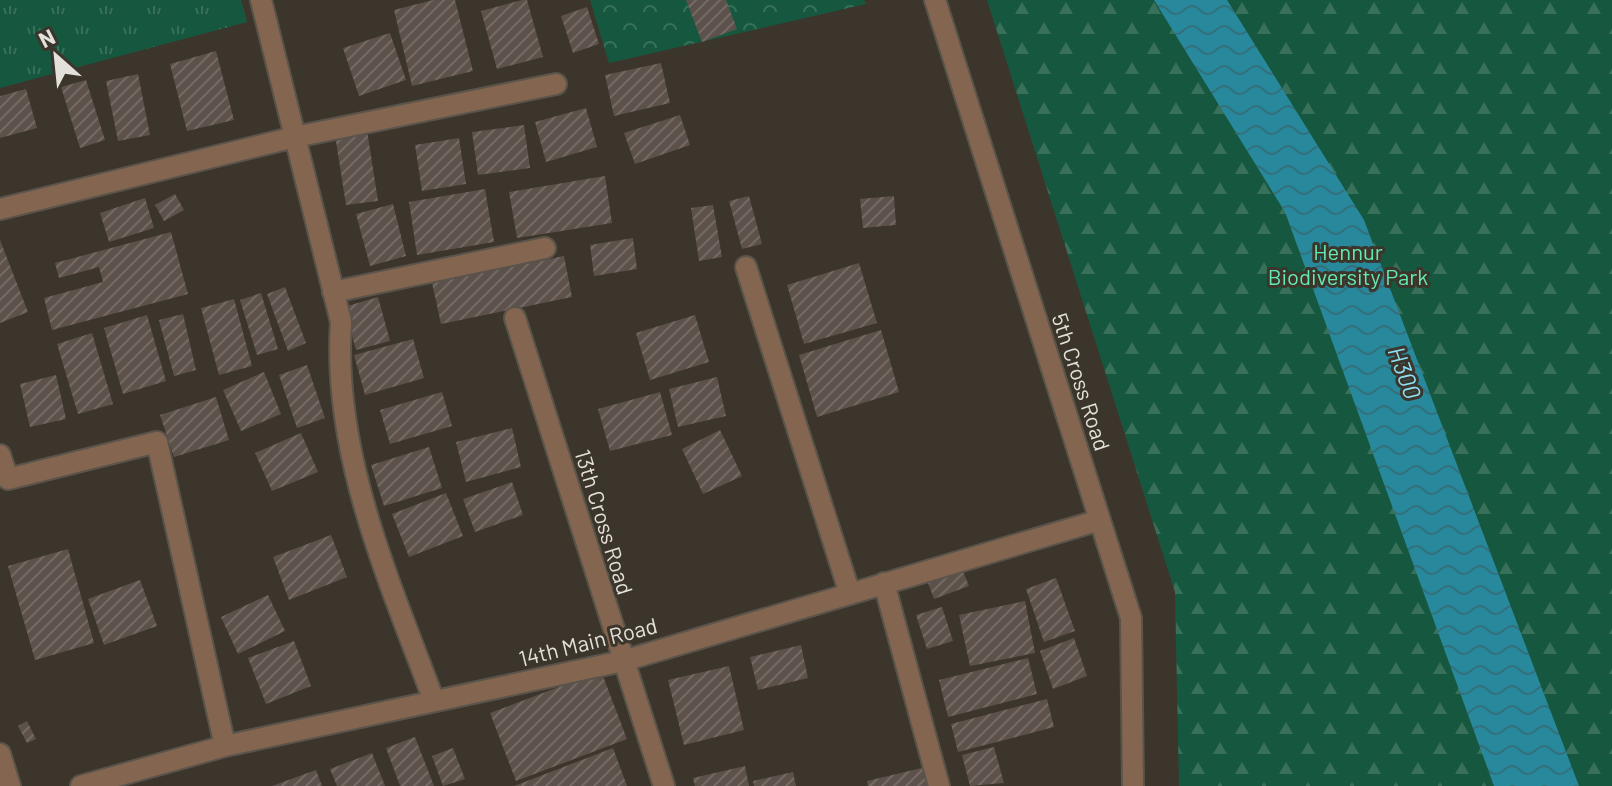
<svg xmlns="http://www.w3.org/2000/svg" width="1612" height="786" viewBox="0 0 1612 786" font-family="Barlow,sans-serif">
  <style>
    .grass { fill: url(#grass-tufts) }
    .forest { fill: url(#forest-firs) }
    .park { fill: url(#park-crowns) }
    .water { fill: url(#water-waves) }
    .building { fill: url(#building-hatch) }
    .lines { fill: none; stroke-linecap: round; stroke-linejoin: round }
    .minor-casing { stroke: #5a544b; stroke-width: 24 }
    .minor { stroke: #846650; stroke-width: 20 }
    .labels { text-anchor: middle; stroke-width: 6; stroke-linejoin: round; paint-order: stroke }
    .park-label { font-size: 22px; fill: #63eab2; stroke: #3c352c }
    .street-label { font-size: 22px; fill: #e4e0da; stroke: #3c352c }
    .water-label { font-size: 24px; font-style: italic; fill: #8cdff4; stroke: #3c352c }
  </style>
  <defs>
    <pattern id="grass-tufts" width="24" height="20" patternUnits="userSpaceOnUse" patternTransform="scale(2)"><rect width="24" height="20" fill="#16583f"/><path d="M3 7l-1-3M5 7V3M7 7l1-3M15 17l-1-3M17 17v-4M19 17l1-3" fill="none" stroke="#38705a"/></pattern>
    <pattern id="forest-firs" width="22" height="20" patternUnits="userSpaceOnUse" patternTransform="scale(2)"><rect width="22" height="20" fill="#16583f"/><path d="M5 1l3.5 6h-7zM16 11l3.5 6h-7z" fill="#38705a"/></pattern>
    <pattern id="park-crowns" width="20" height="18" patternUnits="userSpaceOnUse" patternTransform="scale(2)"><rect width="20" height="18" fill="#16583f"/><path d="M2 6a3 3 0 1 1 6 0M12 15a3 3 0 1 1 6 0" fill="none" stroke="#38705a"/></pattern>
    <pattern id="water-waves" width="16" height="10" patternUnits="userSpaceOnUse" patternTransform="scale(2)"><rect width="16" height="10" fill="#28889c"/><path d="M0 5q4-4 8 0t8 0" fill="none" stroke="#32707c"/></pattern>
    <pattern id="building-hatch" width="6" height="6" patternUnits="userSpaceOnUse" patternTransform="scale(2)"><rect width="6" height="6" fill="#5d514b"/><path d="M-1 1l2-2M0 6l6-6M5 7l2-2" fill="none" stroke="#746a64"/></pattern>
  </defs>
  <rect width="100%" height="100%" fill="#3c352c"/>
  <path class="grass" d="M0,0H241L247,22L0,88Z"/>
  <path class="forest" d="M987,0H1612V786H1179L1175,592Z"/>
  <path class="park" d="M590,0H864L866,4L609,63Z"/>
  <path class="water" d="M1154,0H1227L1364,220L1579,786H1494L1285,212Z"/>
  <path class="building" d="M433,0H455L473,71L412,86L394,10Z
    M522,0H527L543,57L497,69L481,11Z
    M686,0H726L737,29L702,42Z
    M587,7L599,44L573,53L561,16Z
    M390,33L406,80L359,96L343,48Z
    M216,51L234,120L187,131L170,64Z
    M661,63L670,103L614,116L605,75Z
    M138,74L150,135L118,141L106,81Z
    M86,80L105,140L80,148L61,87Z
    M26,89L37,128L0,138V96Z
    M586,108L597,147L546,162L535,122Z
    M680,115L690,145L635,164L624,133Z
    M524,125L530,168L478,175L472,132Z
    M367,130L378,201L346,205L335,135Z
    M459,138L466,184L422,191L415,145Z
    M605,176L612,223L517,238L509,192Z
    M485,189L494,242L417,255L409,202Z
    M175,194L184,210L164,221L155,205Z
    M749,196L762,244L742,249L729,201Z
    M894,196L896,225L863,228L860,199Z
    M145,198L154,228L109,242L100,213Z
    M393,204L406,256L370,266L356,214Z
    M713,205L722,257L699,261L691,208Z
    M171,232L188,294L52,330L44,298L103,282L99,267L59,278L55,263Z
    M633,238L637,269L594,276L590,245Z
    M0,240L28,312L0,323Z
    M564,256L572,297L441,324L432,283Z
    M859,263L877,323L804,344L787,285Z
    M285,287L306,343L288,351L267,294Z
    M261,293L278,349L257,355L240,300Z
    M378,297L390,341L356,350L344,307Z
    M234,299L252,366L219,375L201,308Z
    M183,314L196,370L174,376L159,320Z
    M147,315L166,381L123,394L104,328Z
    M695,315L709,362L650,380L636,333Z
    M881,330L899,392L817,417L799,355Z
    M92,333L113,404L78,414L57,344Z
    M413,339L424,378L365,395L354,355Z
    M307,365L325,418L297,428L279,375Z
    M264,372L281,414L241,431L223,390Z
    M56,375L66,419L30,427L20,384Z
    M717,377L726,416L678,427L669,389Z
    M442,392L452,426L390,444L380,410Z
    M660,392L672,435L610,451L598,409Z
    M216,397L229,440L174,457L160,415Z
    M512,428L521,467L466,482L456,442Z
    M720,430L742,476L703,494L682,449Z
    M301,433L318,472L272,491L255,453Z
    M429,447L442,488L384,506L371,465Z
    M512,482L523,515L475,532L463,499Z
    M446,493L463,536L409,557L392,514Z
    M331,535L347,577L289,600L273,557Z
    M68,549L94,643L35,660L8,566Z
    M963,571L969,586L934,599L928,583Z
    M1056,578L1075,631L1044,642L1026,589Z
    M140,580L157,626L104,645L88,599Z
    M268,595L285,631L238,654L221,617Z
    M1025,601L1035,653L970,666L959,615Z
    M942,607L953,641L927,649L916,615Z
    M1074,638L1087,676L1053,689L1040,651Z
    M294,641L311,686L266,704L248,658Z
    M801,645L808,678L758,690L750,657Z
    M1028,658L1037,694L948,717L939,680Z
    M729,666L744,730L684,745L668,680Z
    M601,671L627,739L516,781L490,713Z
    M1047,699L1054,727L958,752L951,724Z
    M27,721L36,739L27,743L18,726Z
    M415,737L434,786H400L386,748Z
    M994,747L1004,783L970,786L962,755Z
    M453,748L465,779L443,786L432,756Z
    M613,748L627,786H514Z
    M372,753L385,786H337L330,769Z
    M745,766L749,786H695L693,778Z
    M930,766L935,786H868L867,781Z
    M316,770L322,786H272Z
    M793,772L796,786H754L753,781Z"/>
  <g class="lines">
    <defs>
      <path id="minor" d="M261,0L341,322C332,454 389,580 434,701
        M935,0L1131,618L1133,786
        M0,209L295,137L556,84
        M746,267L850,594
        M333,292L545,248
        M515,318L664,786
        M0,455L8,479L157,442L225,746
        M884,583L939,786
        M0,754L10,786
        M81,786L225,746L623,661L1100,520"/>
    </defs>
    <use href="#minor" class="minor-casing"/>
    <use href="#minor" class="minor"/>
  </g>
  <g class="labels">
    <g class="park-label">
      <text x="1348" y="260">Hennur<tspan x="1348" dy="25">Biodiversity Park</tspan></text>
    </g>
    <g class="street-label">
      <text transform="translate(1081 382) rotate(72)" y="8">5th Cross Road</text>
      <text transform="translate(604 522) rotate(73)" y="8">13th Cross Road</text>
      <text transform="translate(588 642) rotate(-14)" y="8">14th Main Road</text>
    </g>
    <g class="water-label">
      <text transform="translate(1404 373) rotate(70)" y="8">H300</text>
    </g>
  </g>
  <g transform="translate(56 56) rotate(333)" stroke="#3c352c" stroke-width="6" paint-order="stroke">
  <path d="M0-6L14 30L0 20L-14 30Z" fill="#e4e0da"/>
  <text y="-12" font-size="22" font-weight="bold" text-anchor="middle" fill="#e4e0da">N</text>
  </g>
</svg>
